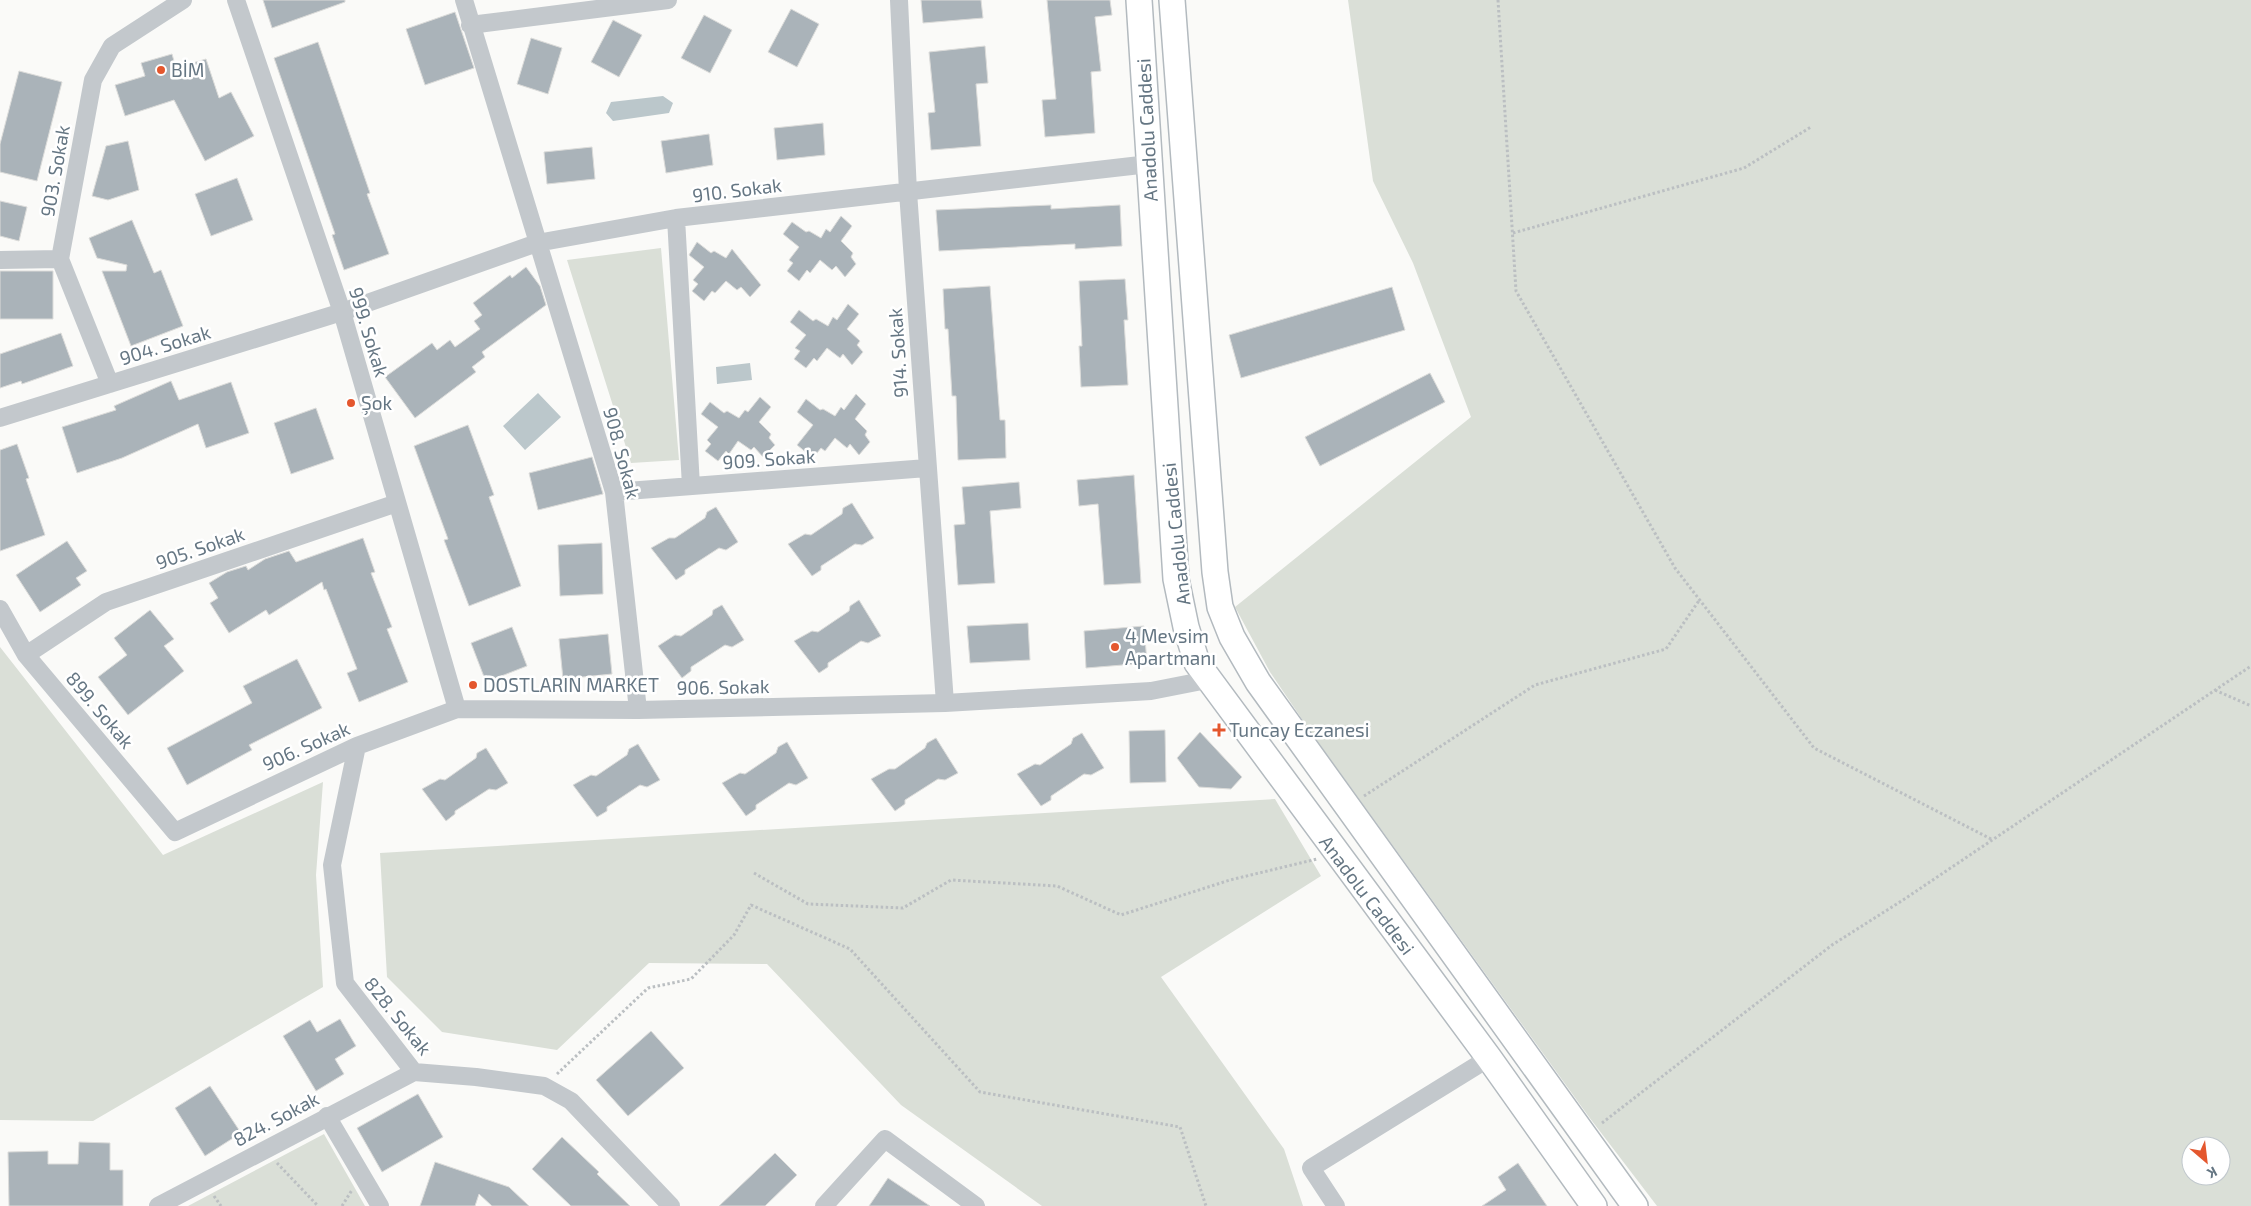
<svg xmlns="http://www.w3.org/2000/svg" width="2251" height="1206" viewBox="0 0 2251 1206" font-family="'Exo 2',sans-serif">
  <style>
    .green { fill: #dadfd7; fill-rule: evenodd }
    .water { fill: #bbc7cb }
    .building { fill: #aab3b9; stroke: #dcdcda }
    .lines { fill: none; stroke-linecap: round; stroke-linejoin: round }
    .secondary-casing { stroke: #b3babf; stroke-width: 28 }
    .path { stroke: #bbbfc2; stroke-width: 3; stroke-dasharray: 2.5 2.5; stroke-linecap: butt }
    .minor { stroke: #c3c8cc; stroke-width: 18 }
    .secondary { stroke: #fff; stroke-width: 25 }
    .poi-dot { fill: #e4572e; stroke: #fff; stroke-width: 2 }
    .labels { text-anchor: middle; stroke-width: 5; stroke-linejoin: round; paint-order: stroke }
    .poi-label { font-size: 19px; fill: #657683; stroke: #fff; text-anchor: start }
    .street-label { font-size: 19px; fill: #657683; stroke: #fff }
  </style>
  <rect width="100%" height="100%" fill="#fafaf8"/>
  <path class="green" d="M1348,0H2251V1206H1657L1589,1117L1310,731L1270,672L1235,607L1471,417L1413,263L1373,181ZM2191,1146H2221V1176H2191Z
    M661,248L679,460L631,463L567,260Z
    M0,647L163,855L323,782L316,875L323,987L93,1121L0,1120Z
    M1275,799L1321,876L1161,977L1284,1149L1303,1206H1042L901,1105L767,964L649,963L557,1050L442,1032L387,977L380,853Z
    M324,1134L365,1206H188Z"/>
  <path class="water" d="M663,96L673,103L669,113L613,121L606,113L611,102Z
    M750,363L752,380L717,384L716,367Z
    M538,393L561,417L525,450L503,426Z"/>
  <path class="building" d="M263,0H345V2L272,28Z
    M921,0H981L983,18L923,23Z
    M1047,0H1110L1112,15L1095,17L1101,71L1091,72L1095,133L1045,137L1042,100L1056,99Z
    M791,9L819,24L797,67L768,52Z
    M455,12L474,68L425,85L406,29Z
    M704,15L732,30L710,73L681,58Z
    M613,20L642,35L619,77L591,62Z
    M531,38L562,48L548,94L517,84Z
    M318,42L370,193L367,194L389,254L344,270L332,235L335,234L274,58Z
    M985,46L988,83L976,84L981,146L931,150L928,113L935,112L929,52Z
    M172,54L176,68L206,59L219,98L231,92L254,136L205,161L174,100L125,116L115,85L145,76L141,63Z
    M19,71L62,82L37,181L0,172V144Z
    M823,123L825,155L777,160L774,128Z
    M709,134L713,165L666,173L661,141Z
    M128,141L139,190L108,200L92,196L106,146Z
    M592,147L595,179L547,184L544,152Z
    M237,178L253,220L211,236L195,194Z
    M0,201L27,207L19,241L0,236Z
    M1051,205V209L1120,205L1122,246L1075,249V244L939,251L936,210Z
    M841,216L852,226L841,241L853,253L851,257L856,264L845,277L836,266L832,270L820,260L810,273L807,270L799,281L787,271L793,263L789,260L799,247L783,234L792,222L806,232L809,231L821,238L826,229L830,232Z
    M132,220L154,273L161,270L183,326L131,346L102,271H126L127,265L97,258L89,238Z
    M697,242L711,253L714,251L726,258L732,249L761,285L750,297L741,287L737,290L726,281L715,293L712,291L704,301L692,291L698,284L693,280L704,267L689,255Z
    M526,267L540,286L546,305L482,352L485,357L472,367L476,372L415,418L385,377L432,343L437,350L450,340L455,347L480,329L474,321L482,315L473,303L510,275L512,278Z
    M0,271H53V319H0Z
    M1125,279L1128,320H1124L1128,385L1081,387L1079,346H1082L1079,281Z
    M990,286L1000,420H1005L1006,458L958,460L956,396H952L948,329H945L943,289Z
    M1392,287L1405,330L1241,378L1229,335Z
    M848,304L859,314L847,329L860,341L857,345L863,352L852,365L843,354L840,358L827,348L817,361L814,358L806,368L794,359L800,351L795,348L806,335L790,322L799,310L813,321L816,319L828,326L833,317L837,320Z
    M61,333L73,366L22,384L21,381L0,388V354Z
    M1430,373L1445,402L1320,466L1305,437Z
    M171,381L179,400L231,382L249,433L206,448L198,424L122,458L77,473L62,427L116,410L114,406Z
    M856,394L866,404L855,419L867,431L865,435L870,442L859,455L850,444L847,448L835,438L825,451L821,448L813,458L797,445L813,425L797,412L806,399L820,410L823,409L835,416L841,407L844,410Z
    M760,397L771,407L759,422L771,434L769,438L775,445L763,457L754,447L751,450L738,441L729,454L726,451L718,461L705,451L711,444L707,440L718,427L701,414L710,402L724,413L727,411L739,418L745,410L748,412Z
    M316,408L334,459L291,474L274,423Z
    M468,425L494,495L489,497L521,586L469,606L444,540L448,539L414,446Z
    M17,444L29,478L26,479L45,535L0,551V450Z
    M592,457L603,494L538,510L529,473Z
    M1134,475L1141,583L1104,585L1098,504L1079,506L1077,480Z
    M1019,482L1021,508L990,511L995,583L958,585L954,525L965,524L962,487Z
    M852,503L874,538L862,545L855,544L821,566V570L812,576L788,544L805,534L811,535L842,514L843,508Z
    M716,507L738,542L726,550L719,548L685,570V574L676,580L651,548L669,538H675L705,518L707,512Z
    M363,538L375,572L371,573L392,627L387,629L408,682L359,702L347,673L357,669L326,589L324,590L322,582L269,615L266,610L229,633L210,603L218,598L209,583L227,572L246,566L248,570L265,559L289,551L296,562Z
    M67,541L87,571L76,578L81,585L40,612L16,575Z
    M602,543L603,594L560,596L558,545Z
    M859,600L881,636L868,643L861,641L828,663V667L819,673L794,641L812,631L818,632L849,611L850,606Z
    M722,605L744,640L732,647L725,645L691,667V671L682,678L658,646L675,635L681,636L712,615L713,610Z
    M150,610L174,639L164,646L184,671L128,715L98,677L127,655L114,638Z
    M1028,623L1030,660L970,663L967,626Z
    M1144,626L1147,663L1086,668L1084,631Z
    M512,627L527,666L486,682L471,643Z
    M608,634L612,674L563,679L559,639Z
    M297,659L322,708L249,745L252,750L187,785L167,748L252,703L243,686Z
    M1165,730L1166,782L1130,783L1129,731Z
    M1200,732L1242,777L1231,789L1199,787L1177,758Z
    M1082,733L1104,768L1091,775L1084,774L1051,796V800L1041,806L1017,774L1035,764L1040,765L1071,744L1073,738Z
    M936,738L958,773L945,780L938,779L905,800V804L895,811L871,779L889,769H895L925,748L927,743Z
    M787,742L808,778L796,785L789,783L756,805V809L746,816L722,783L740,773L745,774L776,753L778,747Z
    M638,744L660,780L647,787L640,785L607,807V811L597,817L573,785L591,775L596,776L627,755L629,749Z
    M486,748L508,783L496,790L489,789L455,811V814L446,821L422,789L440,779L445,780L476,758L477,753Z
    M340,1019L356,1046L335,1059L344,1074L316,1091L283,1036L310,1020L317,1032Z
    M651,1031L684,1068L628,1116L596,1080Z
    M210,1086L241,1133L205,1156L175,1108Z
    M418,1094L443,1137L382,1172L357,1128Z
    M562,1137L599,1172L597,1174L630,1206H571L532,1169Z
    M79,1142L110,1143V1170H123V1206H9L8,1152L48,1151V1164H78Z
    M775,1153L797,1175L765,1206H719Z
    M435,1162L509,1187L529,1206H492L479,1194L475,1206H420Z
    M1518,1163L1547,1206H1482L1506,1190L1498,1177Z
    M888,1178L930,1206H869Z"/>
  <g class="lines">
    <defs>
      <path id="secondary" d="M1139,0L1176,579L1186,627L1197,663L1489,1058L1594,1206
        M1172,0L1215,572L1220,607L1232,637L1258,682L1635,1206"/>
    </defs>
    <use href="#secondary" class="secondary-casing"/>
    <path class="path" d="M1498,0L1516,291L1675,568L1814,748L1993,840
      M1513,233L1744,168L1811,127
      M2215,690L2251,706
      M1364,796L1535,685L1666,649L1700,599
      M754,873L808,904L903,908L951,880L1057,886L1121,915L1230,880L1317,859
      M557,1074L648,988L691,979L734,935L751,905L850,949L980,1092L1180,1127L1206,1206
      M1602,1123L1832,945L1903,900L2251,666
      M277,1163L318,1206
      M214,1196L221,1206
      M342,1206L352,1190"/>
    <path class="minor" d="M236,0L342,312L457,709
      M464,0L614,492L638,710
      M899,0L908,192L945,703
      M470,25L668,0
      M676,218L691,486
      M0,260L60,259
      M110,384L60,259L93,80L112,46L183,0
      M0,418L342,312L537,243L676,218L1149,164
      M614,492L927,468
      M0,609L26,655L175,832L357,746L457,709L638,710L945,703L1151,691L1207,680
      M26,655L106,602L397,503
      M357,746L332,865L345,983L414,1072L476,1077L544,1086L571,1101L671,1206
      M327,1116L380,1206
      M158,1206L414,1072
      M824,1206L885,1139L976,1206
      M1336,1206L1311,1168L1489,1058"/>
    <use href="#secondary" class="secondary"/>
  </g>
  <g class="poi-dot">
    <circle cx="161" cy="70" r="5"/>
    <circle cx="351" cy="403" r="5"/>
    <circle cx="1115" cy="647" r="5"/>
    <circle cx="473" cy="685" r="5"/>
    <path d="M1216.5 722.5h5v5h5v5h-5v5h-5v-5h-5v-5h5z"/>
  </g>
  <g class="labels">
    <g class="poi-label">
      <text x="171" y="77">BİM</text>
      <text x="361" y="410">Şok</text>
      <text x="1125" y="643">4 Mevsim<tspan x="1125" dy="22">Apartmanı</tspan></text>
      <text x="483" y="692">DOSTLARIN MARKET</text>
      <text x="1229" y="737">Tuncay Eczanesi</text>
    </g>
    <g class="street-label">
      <text transform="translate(1147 130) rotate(-93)" y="7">Anadolu Caddesi</text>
      <text transform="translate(55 171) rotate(-80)" y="7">903. Sokak</text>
      <text transform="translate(737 190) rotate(-7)" y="7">910. Sokak</text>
      <text transform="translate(369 332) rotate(73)" y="7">999. Sokak</text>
      <text transform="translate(165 345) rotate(-17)" y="7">904. Sokak</text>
      <text transform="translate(898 353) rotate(-94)" y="7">914. Sokak</text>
      <text transform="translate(622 453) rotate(75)" y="7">908. Sokak</text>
      <text transform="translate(769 459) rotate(-4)" y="7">909. Sokak</text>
      <text transform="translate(1176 534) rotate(-96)" y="7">Anadolu Caddesi</text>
      <text transform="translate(200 548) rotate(-19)" y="7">905. Sokak</text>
      <text transform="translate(723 687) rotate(-1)" y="7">906. Sokak</text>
      <text transform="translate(100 710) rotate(50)" y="7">899. Sokak</text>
      <text transform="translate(306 746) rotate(-24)" y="7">906. Sokak</text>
      <text transform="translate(1367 895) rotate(53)" y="7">Anadolu Caddesi</text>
      <text transform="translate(398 1016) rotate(51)" y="7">828. Sokak</text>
      <text transform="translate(276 1119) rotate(-28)" y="7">824. Sokak</text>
    </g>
  </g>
  <g transform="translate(2206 1161) rotate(152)"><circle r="24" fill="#ffffff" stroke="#c1c8cd"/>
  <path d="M0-4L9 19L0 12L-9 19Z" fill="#e4572e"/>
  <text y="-8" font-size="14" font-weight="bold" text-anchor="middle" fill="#657683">K</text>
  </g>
</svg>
